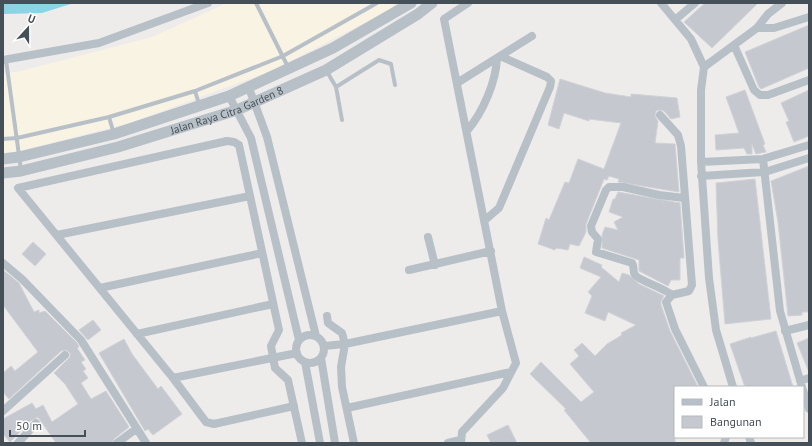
<svg xmlns="http://www.w3.org/2000/svg" width="812" height="446" viewBox="0 0 812 446" font-family="'PT Sans',sans-serif">
  <style>
    .commercial { fill: #f9f3e4 }
    .water { fill: #8cd3e4 }
    .building { fill: #c5c8ce; stroke: #d0d2d7 }
    .lines { fill: none; stroke-linecap: round; stroke-linejoin: round }
    .service { stroke: #b8c0c7; stroke-width: 4 }
    .minor { stroke: #b8c0c7; stroke-width: 8 }
    .tertiary { stroke: #b8c0c7; stroke-width: 11 }
    .labels { text-anchor: middle; stroke-width: 3; stroke-linejoin: round; paint-order: stroke }
    .street-label { font-size: 11px; fill: #454f57; stroke: #fff }
  </style>
  <rect width="100%" height="100%" fill="#eeebeb"/>
  <path class="commercial" d="M227,3H395L393,8L271,71L130,123L19,151L3,153V73L17,72L152,37Z"/>
  <path class="water" d="M3,3H74L42,13L3,14Z"/>
  <path class="building" d="M705,3H758L712,48L684,22Z
    M809,25V68L761,89L759,87L745,52Z
    M560,79L605,93L631,97V94L677,98L680,117L671,119L664,111L659,110L656,111L655,116L658,121L655,143L675,144L679,192L618,182L619,179L609,176L607,180L604,179L586,224V232L579,246L570,244L568,250L556,248L555,250L538,244L546,218L549,220L565,182L569,183L578,159L604,169L621,123L589,119V121L564,113L559,129L548,125Z
    M745,90L765,144L763,145L766,152L756,154L752,144V154H747L744,148L716,150L715,135L739,133L726,97Z
    M809,90V136L794,142L786,122L789,121L781,103Z
    M809,166V312H802V315L788,316L778,222L771,181Z
    M755,179L771,319L725,324L718,240L716,183Z
    M618,192L680,203L684,258H680V280H671L668,286L639,271V260L602,248V235L605,227L618,230L614,222L623,217L609,212L613,199H615Z
    M33,242L46,254L35,266L22,254Z
    M584,257L602,265L601,267L619,282L622,273L629,275L639,284L664,296L661,301V305L670,331L698,387H675V443H591L564,410L566,409L530,374L541,362L581,402L594,392L570,364L579,356L574,350L582,343L595,356L607,344L622,335L621,333L636,325L608,312L605,321L585,313L592,296L588,292L601,277L580,268Z
    M3,270L19,283L34,312L39,310V313L45,311L77,343L79,347L77,348L85,360L81,362L86,369L83,371L88,378L81,383L91,399L106,391L129,427L114,439L112,443H56L38,417L23,425L25,427L10,442L3,434V419L32,403L36,409L43,405L52,422L78,404L65,384L54,373L70,357V353L66,350L61,351L9,399L3,392V373L11,366L15,371L38,352L3,305Z
    M93,320L101,330L88,340L79,330Z
    M776,331L793,387H745L730,344L751,337V338Z
    M809,338V372L797,343Z
    M124,339L132,354L158,389L161,386L182,414L153,435L148,429L145,431L99,353Z
    M508,425L517,443H491L487,435Z"/>
  <g class="lines">
    <path class="service" d="M256,3L288,67
      M6,60L21,170
      M326,70L336,87L342,120
      M336,87L379,60L391,64L395,85
      M195,91L199,104
      M109,117L114,134
      M3,139L17,138L109,117L195,91L283,56L377,3"/>
    <path class="minor" d="M661,3L691,39L704,67L701,90V162L709,278L716,330L733,387
      M675,20L695,3
      M757,28H774L809,17
      M734,45L754,90L760,95H768L809,80
      M3,60L99,43L208,3
      M704,67L757,28L768,14L782,3
      M457,83L532,36
      M249,88L267,137L316,336
      M229,96L251,138L299,340
      M660,115L678,135L681,146L692,285L689,291L672,295L666,302L675,329L704,387
      M467,131C483,112 496,82 497,58
      M763,159L780,311L802,387
      M701,162L763,159L809,145
      M701,176L765,172L809,158
      M485,220L499,208L550,87L551,81L547,77L500,56
      M57,235L250,196
      M428,237L435,265
      M3,263L22,279L81,340L146,443
      M409,270L491,251
      M100,288L262,253
      M672,295C662,287 640,281 635,275C632,271 635,267 632,263L596,252L598,239L592,232L591,226L606,190L609,187H623L659,195L684,198
      M327,316L328,323L342,333L345,344L341,367L342,387L354,443
      M785,331L809,325
      M137,334L273,304
      M296 349a14 14 0 1 1 28 0a14 14 0 1 1-28 0Z
      M324,346L345,344L502,311
      M321,358L335,443
      M305,362L320,443
      M173,378L297,353
      M800,381L809,378
      M803,390L809,409
      M294,406L214,424L206,422L173,378L18,188L227,141L234,142L239,145L279,330L271,346L275,368L288,380L302,443
      M347,408L511,372
      M3,411L65,355
      M749,437L751,443
      M18,443L36,423
      M117,443L136,429
      M448,443L460,440
      M461,443L462,432L503,388L516,363L502,311L444,19L468,3
      M724,443L726,437"/>
    <g class="tertiary">
      <path d="M3,159L19,157L114,134L229,96L333,48L411,3"/>
      <path id="s1" d="M3,173L21,171L118,147L237,110L326,70L418,14L432,3"/>
    </g>
  </g>
  <g class="labels">
    <g class="street-label">
      <text dy="4" stroke="none"><textPath href="#s1" startOffset="233">Jalan Raya Citra Garden 8</textPath></text>
    </g>
  </g>
  <rect width="812" height="446" fill="none" stroke="#454f57" stroke-width="8"/>
  <rect x="674" y="386" width="130" height="52" fill="#ffffff" stroke="#b5b9bc"/>
  <rect x="682" y="399" width="20" height="6" fill="#b8c0c7" stroke="#b5b9bc"/>
  <text x="710" y="406" font-size="12" fill="#454f57">Jalan</text>
  <rect x="682" y="416" width="20" height="12" fill="#c5c8ce" stroke="#b5b9bc"/>
  <text x="710" y="426" font-size="12" fill="#454f57">Bangunan</text>
  <g transform="translate(28 28) rotate(21)" stroke="#ffffff" stroke-width="3" paint-order="stroke">
  <path d="M0-3L7 15L0 10L-7 15Z" fill="#454f57"/>
  <text y="-6" font-size="11" font-weight="bold" text-anchor="middle" fill="#454f57">U</text>
  </g>
  <path d="M10 430v6h75v-6" fill="none" stroke="#454f57" stroke-width="2"/>
  <text x="16" y="430" font-size="12" fill="#454f57" stroke="#ffffff" stroke-width="3" paint-order="stroke">50 m</text>
</svg>
